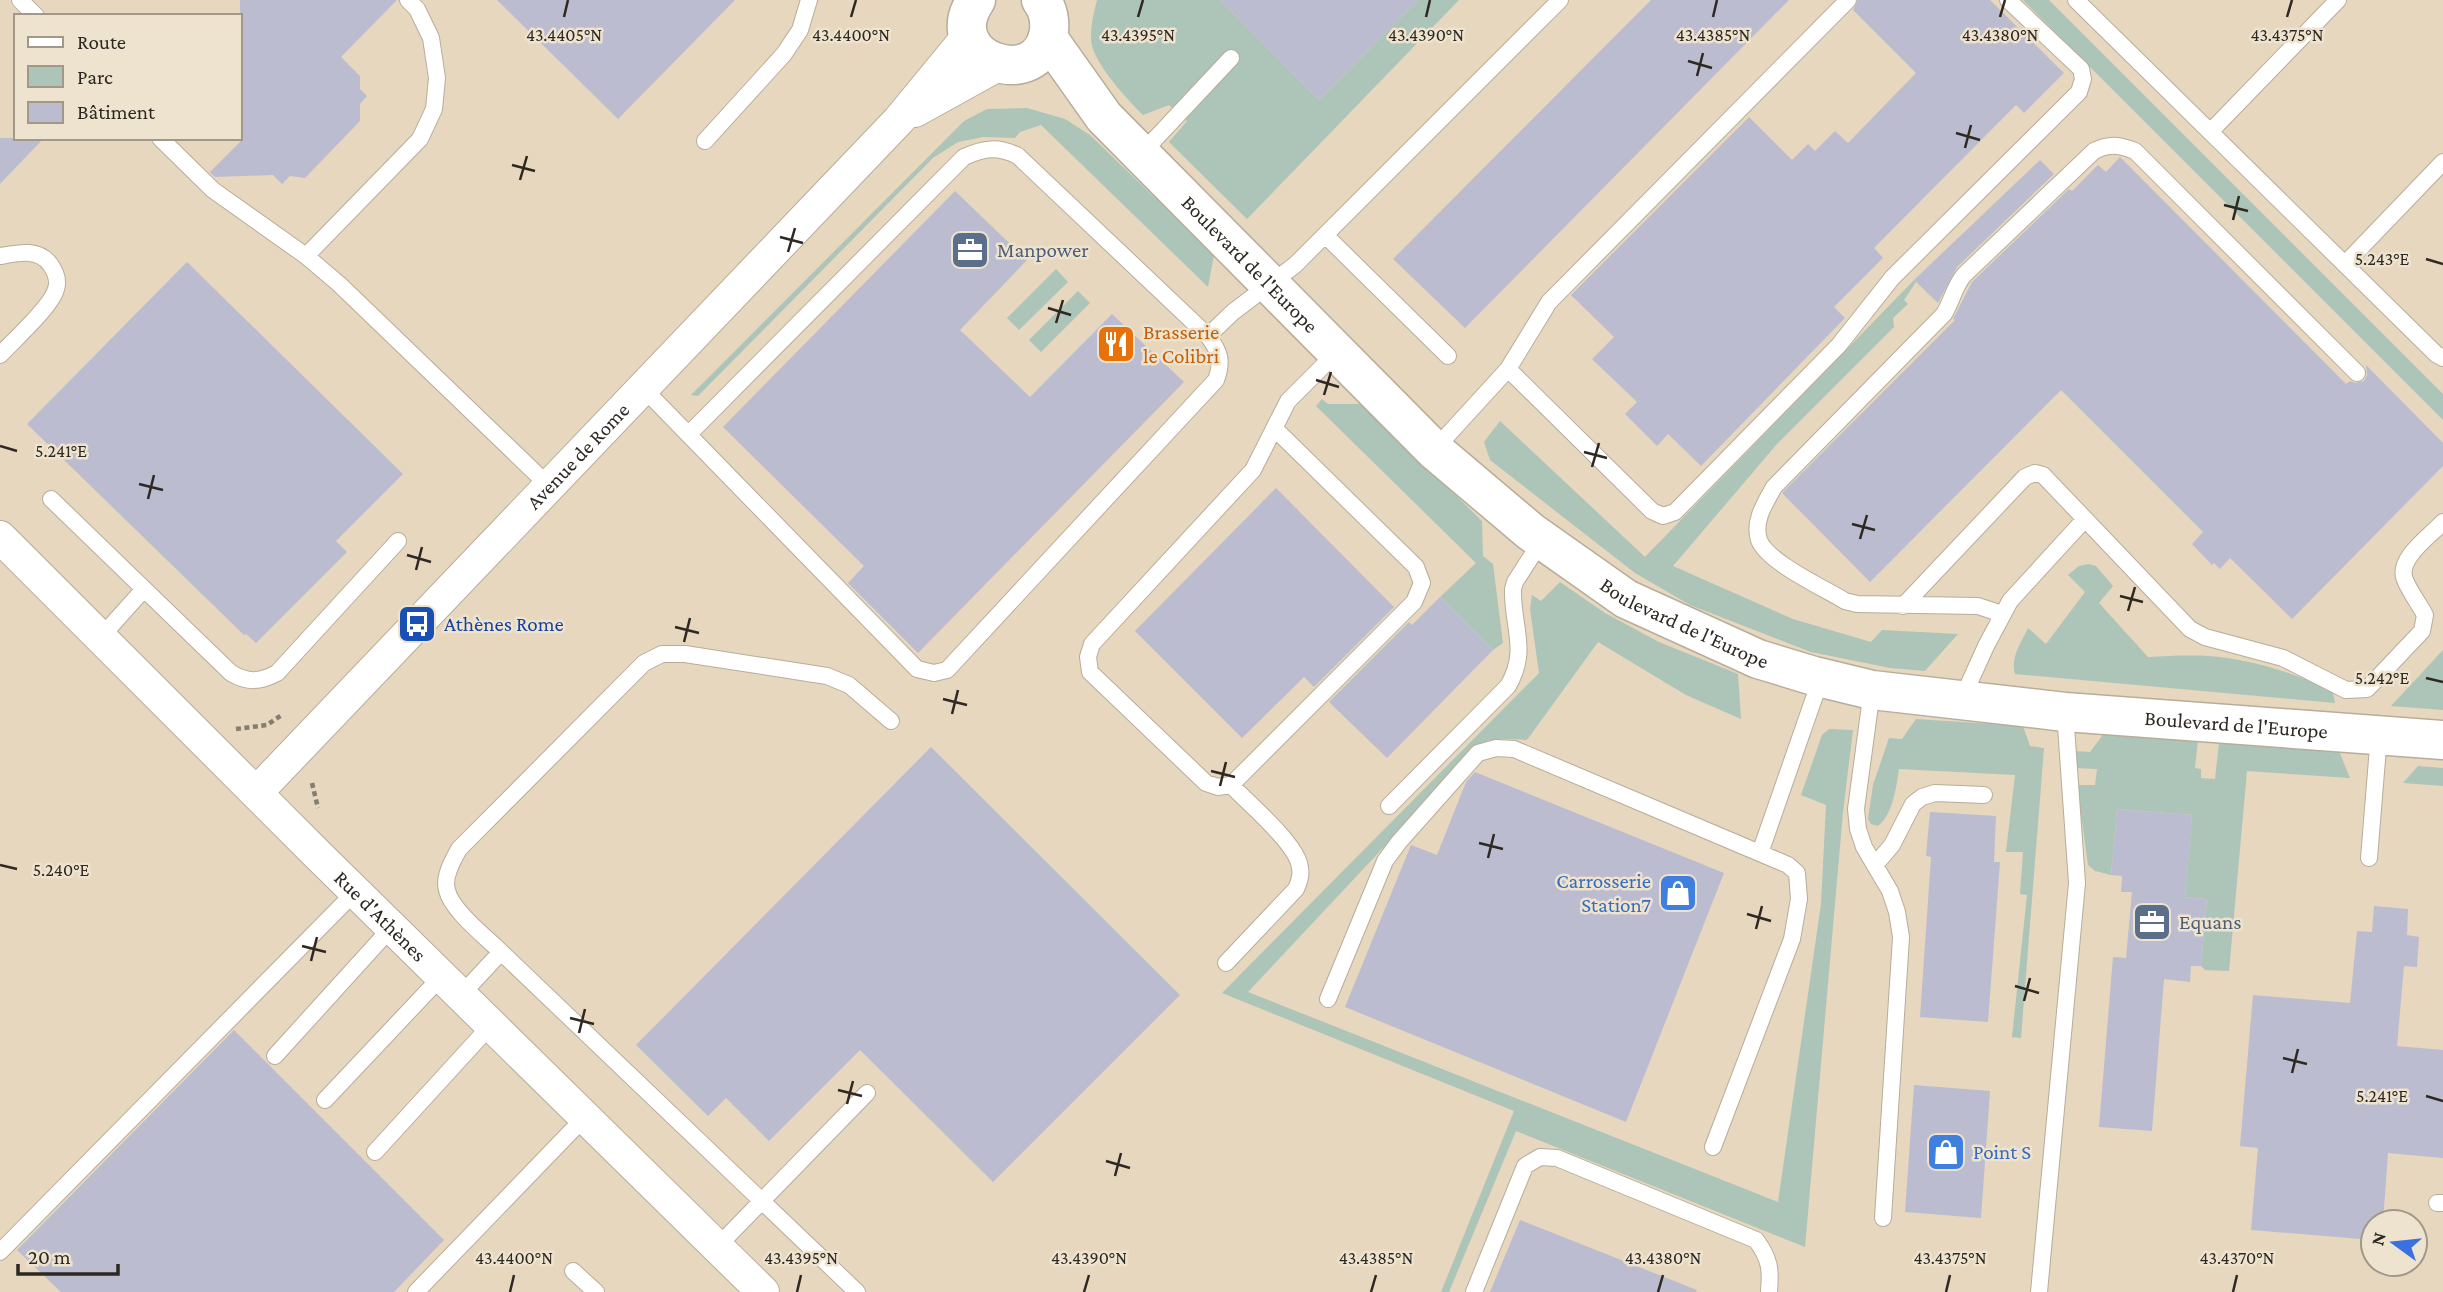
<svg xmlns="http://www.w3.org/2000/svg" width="2443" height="1292" viewBox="0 0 2443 1292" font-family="'Crimson Pro',serif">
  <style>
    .built { fill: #e6d7be; fill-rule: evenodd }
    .green { fill: #adc4b8 }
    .building { fill: #bbbcd0 }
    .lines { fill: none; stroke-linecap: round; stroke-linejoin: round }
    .service-casing { stroke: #b7ad9a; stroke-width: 18 }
    .minor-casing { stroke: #b7ad9a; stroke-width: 34 }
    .tertiary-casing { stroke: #b7ad9a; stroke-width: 41 }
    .path { stroke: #857d70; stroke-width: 4.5; stroke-dasharray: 5 3.5; stroke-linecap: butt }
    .service { stroke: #fff; stroke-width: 16 }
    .minor { stroke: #fff; stroke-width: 32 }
    .tertiary { stroke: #fff; stroke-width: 38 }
    .ticks { fill: none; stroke: #2d2821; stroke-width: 2.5 }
    .labels { text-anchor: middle; stroke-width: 5; stroke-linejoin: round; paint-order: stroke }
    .service-label { font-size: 21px; fill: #4e5e75; stroke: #eee3cf; text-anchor: start }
    .street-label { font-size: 21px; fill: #2d2821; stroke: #eee3cf }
    .food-label { font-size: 21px; fill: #c56008; stroke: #eee3cf; text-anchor: start }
    .transit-label { font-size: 21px; fill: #164399; stroke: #eee3cf; text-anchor: start }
    .shop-label { font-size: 21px; fill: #366cbe; stroke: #eee3cf; text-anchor: end }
    .ticks-label { font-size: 18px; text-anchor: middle; fill: #2d2821; stroke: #eee3cf; stroke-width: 5; stroke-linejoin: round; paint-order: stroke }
  </style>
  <rect width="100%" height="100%" fill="#eee3cf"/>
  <path class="built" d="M0,0H2443V1292H0ZM16,16H240V138H16ZM2373,1222H2415V1264H2373Z"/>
  <path class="green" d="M1097,0H1220L1319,100L1418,0H1459L1247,219L1169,142L1187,121L1169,105L1143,115C1127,99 1105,75 1095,54C1087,39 1093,16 1097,0Z
    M2023,0H2049L2443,394V420Z
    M1027,108L1065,119L1090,135L1214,255L1208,287L1041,125L1020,132L1015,138L983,137L958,142L933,158L698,396L691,395L964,121L987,109Z
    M1056,269L1068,282L1019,330L1007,318Z
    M1914,280L1916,282L1904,300L1908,304L1893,318L1894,327L1777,444L1673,566L1793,619L1871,642L1882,630L1958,634L1925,671L1890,668L1811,652L1690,605L1635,573L1490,460L1484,442L1500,421L1645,557Z
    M1078,291L1090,303L1041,352L1029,340Z
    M1322,399L1328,404H1363L1482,521L1483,556L1493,564L1503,643L1493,650L1440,597L1476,563L1316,406Z
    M2088,564L2096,566L2113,586L2099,603L2148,657C2168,656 2189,655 2209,656C2251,659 2293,673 2332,690L2335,703L2015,674C2010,658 2021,643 2028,628L2046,644L2085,592L2068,575L2079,566Z
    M1560,582L1605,613L1659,642L1738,674L1741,719L1686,695L1598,642L1527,740C1492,738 1476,736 1457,769L1248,992L1778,1202L1821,904L1826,805L1801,795L1822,735L1829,729L1853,730L1843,812L1805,1247L1516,1131L1449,1292H1441L1514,1111L1222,993L1539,673L1530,609L1532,595L1541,601Z
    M2443,650V710L2391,706Z
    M1916,719L2023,726L2030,746L2044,748L2021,1038L2012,1037L2027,895L2020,894L2023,852H2006L2015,775L1899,769C1896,788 1893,814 1878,826L1871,824L1868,819L1873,785L1889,738L1902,739Z
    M2105,732L2198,739L2195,768L2201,769V778L2215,779L2219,743L2339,751L2350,778L2247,771L2229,971L2205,970L2201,966L2207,899L2185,897L2192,815L2117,809L2111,875L2095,871L2088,865L2077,785H2095L2097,769L2075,768V751L2090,752Z
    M2418,766L2443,768V786L2403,783Z"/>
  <path class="building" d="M240,0H397L341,57L360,76V89L367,96L360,104V121L305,178L290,176L282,184L273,175L215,177L210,172L240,142Z
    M497,0H735L618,119Z
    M1220,0H1418L1319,100Z
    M1651,0H1789L1465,328L1393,259Z
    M1858,0H1990L2064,73L2024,113L2016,105L1874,248L1883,258L1834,307L1845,318L1701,466L1668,434L1657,446L1625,414L1637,402L1592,359L1614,337L1571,295L1749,117L1792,160L1808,144L1815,151L1835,131L1848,143L1916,73L1853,10Z
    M0,138H44L0,184Z
    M2120,157L2346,384L2350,381L2355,383L2364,381L2367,375L2366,365L2443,443V466L2292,619L2230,558L2220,569L2214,563L2212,565L2192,544L2203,532L2061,390L1870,582L1782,493L1955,320L1953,319L1972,282L2069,189L2072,191L2098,165L2106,172Z
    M2040,160L2054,174L1957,267L1938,303L1914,280Z
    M955,191L1027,260L960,330L1030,397L1112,314L1184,382L918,653L848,583L864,566L723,427Z
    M187,262L403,474L336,541L347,552L256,643L246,634L244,635L27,424Z
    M1276,488L1394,607L1314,687L1304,677L1242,738L1135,631Z
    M1440,597L1493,650L1387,758L1329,702L1409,622L1412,625Z
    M931,747L1180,995L993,1182L860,1050L769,1141L726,1098L708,1116L636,1045Z
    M1475,772L1724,873L1626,1122L1345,1007L1411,845L1437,855L1466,782Z
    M2117,809L2192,815L2185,897L2207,899L2201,966H2191L2190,982L2164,979L2152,1131L2099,1127L2113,957L2126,958L2132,892H2121L2122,876L2111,875Z
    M1930,812L1996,816L1994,862H2000L1988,1022L1920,1017L1931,857L1926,856Z
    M2374,906L2408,909L2407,935L2419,937L2417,967L2404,966L2397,1046L2443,1050V1158L2388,1153L2383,1222H2373V1240L2251,1230L2258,1148L2240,1146L2253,995L2350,1003L2357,931L2372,932Z
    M234,1030L444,1240L394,1292H61L17,1250Z
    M1914,1085L1990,1091L1981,1218L1905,1212Z
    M1520,1220L1697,1290L1696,1292H1490Z"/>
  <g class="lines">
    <defs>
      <path id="service" d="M20,0L36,16
        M2076,0L2436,354L2443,358
        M2210,132L2338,0
        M160,138L213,190L306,256L339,284L549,486
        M705,141L784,54L800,30L809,0
        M1141,154L1231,58
        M1326,236L1448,356
        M0,256C18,253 38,248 50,264C55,271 59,280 56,289C52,306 14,340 0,355
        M306,256L420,139L434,109L437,78L431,38L417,9L408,0
        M2345,264L2443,162
        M1508,369L1652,511L1663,516L1675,512L1839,345L1892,278L2079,92L2083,79L2081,69L2008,0
        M643,388L917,669L934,673L947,670L1216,380C1223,361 1220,352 1208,336L1233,312L1295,265L1560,0
        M1274,428L1416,567L1422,583L1414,602L1231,785L1218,787L1206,783L1090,672L1088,657L1092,644L1253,470L1288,401L1337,352
        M689,434L964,157C984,148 998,146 1018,156L1208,336
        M1434,450L1508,369L1549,302L1848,0
        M51,499L231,673C248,683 260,682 277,673L398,541
        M1903,606L2025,477L2035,473L2043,475L2190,629L2205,637L2283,658L2346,690L2367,689L2422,631L2425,615C2419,604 2410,592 2405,580C2396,559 2430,536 2443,522
        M2002,614L1978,606L1857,604L1845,601C1824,588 1767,562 1759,540C1753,521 1765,503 1774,487L1944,314C1952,301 1954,287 1964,275L2094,151C2110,143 2120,145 2135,151L2357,373
        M101,637L144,589
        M1872,690L1856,809L1858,829L1864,847L1890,891L1897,912L1901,937L1883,1218
        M1962,699L1986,646L2010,601L2085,519
        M1389,806L1508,686C1529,650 1512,627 1513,589L1515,582L1542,540
        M1760,853L1821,678
        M2369,858L2379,735
        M1875,865L1892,845L1913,804L1922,797L1935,793L1984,795
        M1226,963L1296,889C1300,880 1302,873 1299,863C1292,840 1249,804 1231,785
        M461,995L501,952
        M1328,999L1385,861L1399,842L1478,753L1496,748L1514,749L1788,865L1797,873L1799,899L1792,939L1713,1147
        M275,1056L392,927
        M325,1100L442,976
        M375,1152L491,1025
        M2437,1203H2443
        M717,1247L867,1093
        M0,1252L356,891
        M573,1271L596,1292
        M416,1292L585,1117
        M857,1292L501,952C486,937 451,910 447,890C443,877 453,860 459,849L644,663L662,654H685L827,676L849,685L891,721
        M1474,1292L1525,1166L1540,1157L1557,1158L1756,1240C1770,1259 1771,1269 1769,1292
        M2039,1292L2077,883L2065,712"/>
      <g id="minor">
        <path d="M915,111L998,65"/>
        <path id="s1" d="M0,537L317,854L763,1292"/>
        <path id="s2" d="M256,793L899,120L969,35"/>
      </g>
      <g id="tertiary">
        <path d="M976,0C936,59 1040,95 1049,31C1050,20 1048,9 1041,0"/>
        <path id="s3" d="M1048,38L1104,117L1434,450L1531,532L1626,599L1758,659L1814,676L1872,690L2065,712L2443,740"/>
      </g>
    </defs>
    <use href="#service" class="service-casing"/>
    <use href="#minor" class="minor-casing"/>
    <use href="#tertiary" class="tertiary-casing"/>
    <path class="path" d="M236,729L267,725L283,714
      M312,783L318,808"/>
    <use href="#service" class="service"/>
    <use href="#minor" class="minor"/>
    <use href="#tertiary" class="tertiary"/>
  </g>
  <path class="ticks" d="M564,17L568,0M851,17L856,0M1138,17L1143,0M1426,17L1430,0M1713,17L1717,0M2000,17L2005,0M2287,17L2292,0M1688,61L1712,68M1697,76L1703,53M1956,133L1980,140M1965,148L1971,125M512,165L535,171M520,180L527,156M2224,205L2248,211M2233,220L2239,196M780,237L803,243M788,252L795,228M2426,259L2443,264M1048,308L1071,315M1056,323L1063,300M1316,380L1339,387M1324,395L1331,372M0,446L17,451M1584,452L1607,458M1592,467L1599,443M139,484L163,490M148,499L154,475M1852,524L1875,530M1860,539L1867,515M407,555L431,562M416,570L422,547M2120,596L2143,602M2128,611L2135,587M675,627L699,633M684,642L690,618M2426,678L2443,682M943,699L967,705M952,714L958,690M1211,771L1235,777M1220,786L1226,762M1479,843L1503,849M1488,858L1494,834M0,865L17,869M1747,914L1771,921M1756,929L1762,906M302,946L326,952M311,961L317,937M2015,986L2039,993M2024,1001L2030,978M570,1018L594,1024M579,1033L585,1009M2283,1058L2307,1064M2292,1073L2298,1049M838,1090L862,1096M2426,1096L2443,1101M847,1104L853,1081M1106,1161L1130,1168M1115,1176L1121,1153M510,1292L514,1275M797,1292L801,1275M1084,1292L1089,1275M1371,1292L1376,1275M1658,1292L1663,1275M1946,1292L1950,1275M2233,1292L2237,1275"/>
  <defs>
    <symbol id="office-square" viewBox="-11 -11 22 22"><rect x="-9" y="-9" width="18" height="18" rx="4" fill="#5c6f8a" stroke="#eee3cf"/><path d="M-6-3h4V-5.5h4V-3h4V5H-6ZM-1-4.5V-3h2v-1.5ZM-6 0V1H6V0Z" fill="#fff"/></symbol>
    <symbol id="restaurant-square" viewBox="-11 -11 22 22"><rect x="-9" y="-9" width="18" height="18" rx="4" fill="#e8710a" stroke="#eee3cf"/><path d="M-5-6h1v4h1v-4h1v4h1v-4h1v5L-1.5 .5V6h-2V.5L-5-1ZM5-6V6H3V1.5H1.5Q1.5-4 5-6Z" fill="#fff"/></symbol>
    <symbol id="bus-square" viewBox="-11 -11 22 22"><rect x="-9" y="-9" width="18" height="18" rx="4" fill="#1a4fb4" stroke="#eee3cf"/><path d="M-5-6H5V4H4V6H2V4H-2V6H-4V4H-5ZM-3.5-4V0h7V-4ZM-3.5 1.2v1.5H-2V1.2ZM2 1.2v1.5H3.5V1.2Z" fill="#fff"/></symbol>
    <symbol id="shop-square" viewBox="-11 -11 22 22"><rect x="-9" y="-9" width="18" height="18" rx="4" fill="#3f7fe0" stroke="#eee3cf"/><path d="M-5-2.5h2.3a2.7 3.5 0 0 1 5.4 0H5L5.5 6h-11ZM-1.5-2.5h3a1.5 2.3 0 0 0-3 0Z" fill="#fff"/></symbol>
  </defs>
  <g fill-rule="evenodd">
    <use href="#office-square" x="948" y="228" width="44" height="44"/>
    <use href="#restaurant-square" x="1094" y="322" width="44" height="44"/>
    <use href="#bus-square" x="395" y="602" width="44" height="44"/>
    <use href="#shop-square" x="1656" y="871" width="44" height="44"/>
    <use href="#office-square" x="2130" y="900" width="44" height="44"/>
    <use href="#shop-square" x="1924" y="1130" width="44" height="44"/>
  </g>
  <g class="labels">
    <g class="service-label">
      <text x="997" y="257">Manpower</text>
      <text x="2179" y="929">Equans</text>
    </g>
    <g class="street-label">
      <text dy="7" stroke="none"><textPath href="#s3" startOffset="304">Boulevard de l'Europe</textPath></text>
      <text dy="7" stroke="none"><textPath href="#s2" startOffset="466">Avenue de Rome</textPath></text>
      <text dy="7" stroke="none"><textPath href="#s3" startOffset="872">Boulevard de l'Europe</textPath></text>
      <text dy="7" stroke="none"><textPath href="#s3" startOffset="1438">Boulevard de l'Europe</textPath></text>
      <text dy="7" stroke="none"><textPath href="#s1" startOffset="537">Rue d'Athènes</textPath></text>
    </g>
    <g class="food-label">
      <text x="1143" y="339">Brasserie<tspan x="1143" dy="24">le Colibri</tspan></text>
    </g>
    <g class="transit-label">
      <text x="444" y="631">Athènes Rome</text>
    </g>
    <g class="shop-label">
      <text x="1651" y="888">Carrosserie<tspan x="1651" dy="24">Station7</tspan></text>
      <text x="1973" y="1159" text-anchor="start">Point S</text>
    </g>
  </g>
  <g class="ticks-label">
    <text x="564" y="41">43.4405°N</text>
    <text x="851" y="41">43.4400°N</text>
    <text x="1138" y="41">43.4395°N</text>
    <text x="1426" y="41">43.4390°N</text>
    <text x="1713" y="41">43.4385°N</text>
    <text x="2000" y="41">43.4380°N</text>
    <text x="2287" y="41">43.4375°N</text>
    <text x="2382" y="265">5.243°E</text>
    <text x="61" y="457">5.241°E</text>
    <text x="2382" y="684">5.242°E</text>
    <text x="61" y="876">5.240°E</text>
    <text x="2382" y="1102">5.241°E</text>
    <text x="514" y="1264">43.4400°N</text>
    <text x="801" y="1264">43.4395°N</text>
    <text x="1089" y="1264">43.4390°N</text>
    <text x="1376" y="1264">43.4385°N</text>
    <text x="1663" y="1264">43.4380°N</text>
    <text x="1950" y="1264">43.4375°N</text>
    <text x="2237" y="1264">43.4370°N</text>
  </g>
  <rect x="14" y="14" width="228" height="126" fill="#eee3cf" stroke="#a19889" stroke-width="2"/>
  <rect x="28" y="37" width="35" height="10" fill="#ffffff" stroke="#a19889" stroke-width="2"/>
  <text x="77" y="49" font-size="21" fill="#2d2821">Route</text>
  <rect x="28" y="66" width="35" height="21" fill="#adc4b8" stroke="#a19889" stroke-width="2"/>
  <text x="77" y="84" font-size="21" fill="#2d2821">Parc</text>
  <rect x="28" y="102" width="35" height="21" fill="#bbbcd0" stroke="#a19889" stroke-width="2"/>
  <text x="77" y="119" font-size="21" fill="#2d2821">Bâtiment</text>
  <g transform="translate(2394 1243) rotate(285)"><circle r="33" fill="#eee3cf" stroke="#a19889" stroke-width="2"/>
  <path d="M0-5L12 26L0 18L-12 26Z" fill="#3b70e0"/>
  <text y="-10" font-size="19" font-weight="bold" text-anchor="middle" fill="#2d2821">N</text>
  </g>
  <path d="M18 1264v10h100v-10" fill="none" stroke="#2d2821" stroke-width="3.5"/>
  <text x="28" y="1264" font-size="21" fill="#2d2821" stroke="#eee3cf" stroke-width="5" paint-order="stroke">20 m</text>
</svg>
